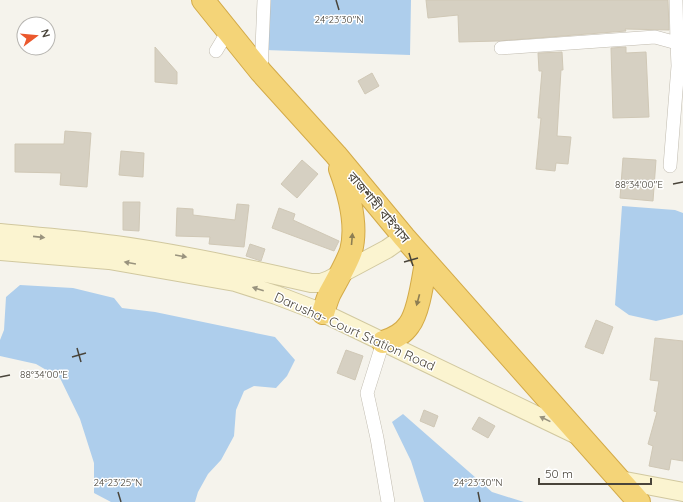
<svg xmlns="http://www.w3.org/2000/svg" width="683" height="502" viewBox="0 0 683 502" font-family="Quicksand,'Noto Sans Bengali',sans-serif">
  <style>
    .water { fill: #aeceec }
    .building { fill: #d6d0c2; stroke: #d0c8b6 }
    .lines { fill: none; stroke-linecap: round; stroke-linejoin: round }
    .street-casing { stroke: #c0bbaf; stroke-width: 14 }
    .secondary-casing { stroke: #d1c89f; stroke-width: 20 }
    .highway-casing { stroke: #d3aa48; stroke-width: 24 }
    .street { stroke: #fff; stroke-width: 13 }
    .secondary { stroke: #fbf4d0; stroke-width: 18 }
    .highway { stroke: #f4d478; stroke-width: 22 }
    .oneway { fill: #99937e }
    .oneway2 { fill: #8d7e53 }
    .ticks { fill: none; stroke: #49443a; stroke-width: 1.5 }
    .labels { text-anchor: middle; stroke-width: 3; stroke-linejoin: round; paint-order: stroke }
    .street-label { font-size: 13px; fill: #49443a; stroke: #fff }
    .ticks-label { font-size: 10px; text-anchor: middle; fill: #49443a; stroke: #fff; stroke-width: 3; stroke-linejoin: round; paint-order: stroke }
  </style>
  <rect width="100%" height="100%" fill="#f5f3ec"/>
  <path class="water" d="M266,0H411L410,55L265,50Z
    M622,206L675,210L683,213V314L682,315L656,321L629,315L615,305Z
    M20,285L73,288L114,298L122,308L155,312L275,337L295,360L287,376L276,388L254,386L244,391L236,410L234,436L221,460L208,474L198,492L195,502H111L94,493V463L80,419L60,378L36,364L0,356V340L4,330L6,297Z
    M403,414L492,492L524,502H424L411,461L392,422Z"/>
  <path class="building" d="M426,0H668L669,30L625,29L626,31L498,41L459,42L458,15L428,18Z
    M155,47L177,72V84L155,82Z
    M626,47V53L646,52L649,117L613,118L611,48Z
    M562,52L563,70H561L557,136L571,137L568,164L556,163L555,171L536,169L541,118H538L542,71H539L538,53Z
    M372,73L379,86L365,94L358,81Z
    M65,131L91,133L87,187L60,185L61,173L15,172V144H64Z
    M121,151L144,153L143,177L119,175Z
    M623,158L656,160L653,201L620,198Z
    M302,160L318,174L297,198L281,184Z
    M123,202H140L139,231L123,230Z
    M237,204L249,205L244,247L209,244L210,237L176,236L177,208L193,209V215L235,220Z
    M279,208L295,214L293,220L339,241L334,251L272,228Z
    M250,244L265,249L261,261L246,256Z
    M596,320L613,327L603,354L585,347Z
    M655,338L683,341V461L671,459L669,470L649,466L653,446L648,444L657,412L654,411L659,381L650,380Z
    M346,350L363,356L355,380L337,373Z
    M424,410L438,416L434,427L420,421Z
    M479,417L495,426L488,438L472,429Z"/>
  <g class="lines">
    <defs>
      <path id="street" d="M676,0L677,43
        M501,48L655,37L677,43L678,66L670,166
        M216,51L228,31
        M261,72L264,0
        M383,342L367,393L377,438L388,502"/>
      <path id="secondary" d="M0,233C38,237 77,239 115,245C181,254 246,268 311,283H321L329,280L387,249L404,237
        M0,251L109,260L235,282L276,295L323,313L577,435
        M620,480L683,492"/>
      <path id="highway" d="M203,0L261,72L336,155L404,237L639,502
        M323,313C325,307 327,299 330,293C337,280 346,265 351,251C358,225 349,193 340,169
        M383,342C393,339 403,334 409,325C419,312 423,279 426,262"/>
    </defs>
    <use href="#street" class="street-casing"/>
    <use href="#secondary" class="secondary-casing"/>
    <use href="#highway" class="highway-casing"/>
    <use href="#street" class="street"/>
    <use href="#secondary" class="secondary"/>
    <use href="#highway" class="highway"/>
  </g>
  <defs><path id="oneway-solid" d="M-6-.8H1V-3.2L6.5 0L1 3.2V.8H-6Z"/></defs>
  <g class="oneway">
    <use href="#oneway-solid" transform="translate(39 237) rotate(6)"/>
    <use href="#oneway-solid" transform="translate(181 256) rotate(10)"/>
    <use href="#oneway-solid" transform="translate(130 263) rotate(-170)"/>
    <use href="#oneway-solid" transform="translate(258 289) rotate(-163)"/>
    <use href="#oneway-solid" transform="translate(545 419) rotate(-154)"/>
  </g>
  <g class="oneway2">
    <use href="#oneway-solid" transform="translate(352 239) rotate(-85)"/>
    <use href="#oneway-solid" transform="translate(418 300) rotate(105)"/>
  </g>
  <path class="ticks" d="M336,0L339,10M673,184L683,182M409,253L413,266M404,262L418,258M77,348L81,362M72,357L86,353M0,377L10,375M118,492L121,502M478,492L480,502"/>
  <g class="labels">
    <g class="street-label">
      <text transform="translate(379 207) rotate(50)" y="5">রাজশাহী বাইপাস</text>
      <text transform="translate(355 331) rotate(24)" y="5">Darusha- Court Station Road</text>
    </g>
  </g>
  <g class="ticks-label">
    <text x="339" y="23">24°23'30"N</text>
    <text x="639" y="188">88°34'00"E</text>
    <text x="44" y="378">88°34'00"E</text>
    <text x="118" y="486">24°23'25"N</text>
    <text x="478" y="486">24°23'30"N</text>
  </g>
  <g transform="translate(36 36) rotate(74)"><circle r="19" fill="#ffffff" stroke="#b6b4b0"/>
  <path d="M0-3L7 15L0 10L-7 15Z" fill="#eb582d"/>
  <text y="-6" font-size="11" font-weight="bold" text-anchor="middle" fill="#49443a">N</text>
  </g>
  <path d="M539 478v6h112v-6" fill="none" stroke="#49443a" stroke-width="2"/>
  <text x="545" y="478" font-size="12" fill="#49443a" stroke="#ffffff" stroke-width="3" paint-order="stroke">50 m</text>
</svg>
